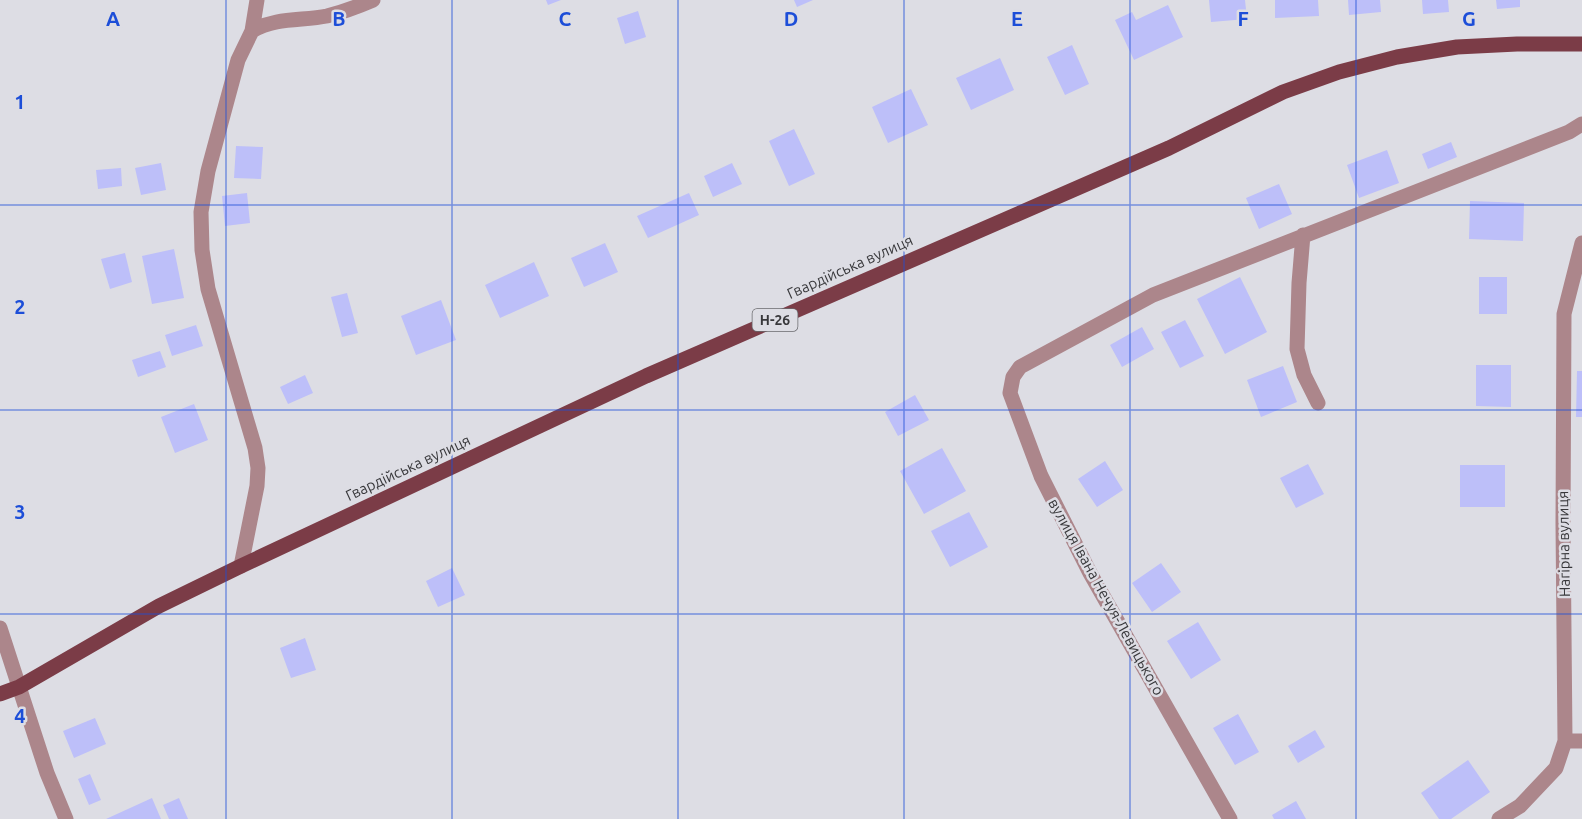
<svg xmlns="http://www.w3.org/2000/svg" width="1582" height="819" viewBox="0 0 1582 819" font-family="Ubuntu,sans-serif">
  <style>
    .building { fill: #bdbff9 }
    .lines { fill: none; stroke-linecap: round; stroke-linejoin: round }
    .minor { stroke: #ac868b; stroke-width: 15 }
    .major { stroke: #7b3c47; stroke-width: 15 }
    .grid { fill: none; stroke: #1d4ed8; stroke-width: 1.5; stroke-opacity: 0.55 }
    .labels { text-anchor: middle; stroke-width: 5; stroke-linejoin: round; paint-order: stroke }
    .shield { fill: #dddde4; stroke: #6a6a6e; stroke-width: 1.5 }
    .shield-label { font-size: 14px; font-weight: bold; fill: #38383b }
    .street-label { font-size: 15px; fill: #38383b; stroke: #dddde4 }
    .grid-label { font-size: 20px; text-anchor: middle; font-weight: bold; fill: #1d4ed8; stroke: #dddde4; stroke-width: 5; stroke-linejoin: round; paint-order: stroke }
  </style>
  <rect width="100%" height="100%" fill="#dddde4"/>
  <path class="building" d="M546,0H561L548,5Z
    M794,0H813L797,7Z
    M1209,0H1245L1247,19L1211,22Z
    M1275,0H1318L1319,16L1275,18Z
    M1348,0H1380L1381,12L1349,15Z
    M1422,0H1448L1449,12L1423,14Z
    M1496,0H1520V7L1497,9Z
    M1168,5L1183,37L1134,60L1115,20L1132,12L1136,20Z
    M638,11L646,37L625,44L617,18Z
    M1072,45L1089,84L1065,95L1047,57Z
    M1000,58L1014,90L971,110L956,78Z
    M911,89L928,125L888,143L872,107Z
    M794,129L815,174L789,186L769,141Z
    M1451,142L1457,157L1428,169L1422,154Z
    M236,146L263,147L261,179L234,178Z
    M1387,150L1399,183L1359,198L1347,165Z
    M161,163L166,190L141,195L135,168Z
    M732,163L742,184L713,197L704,176Z
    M121,168L122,186L98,189L96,170Z
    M1279,184L1292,214L1259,229L1246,198Z
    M247,193L250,223L225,226L222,196Z
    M689,193L699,215L648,238L637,216Z
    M1470,201L1524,203L1523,241L1469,239Z
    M605,243L618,272L584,287L571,258Z
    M174,249L184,298L152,304L142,256Z
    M125,253L132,282L110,289L101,259Z
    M534,262L549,296L500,318L485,285Z
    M1240,277L1267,332L1225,354L1197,299Z
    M1479,277H1507V314H1479Z
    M347,293L358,333L342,337L331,297Z
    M441,300L456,340L416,355L401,316Z
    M1185,320L1204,356L1180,368L1161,332Z
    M196,325L203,346L172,356L165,335Z
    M1142,327L1154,349L1122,367L1110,345Z
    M160,351L166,367L138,377L132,360Z
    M1476,365H1511V407L1476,406Z
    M1283,366L1297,402L1261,417L1247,380Z
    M1577,371H1582V417H1576Z
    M305,375L313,393L288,404L280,387Z
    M915,395L929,420L898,436L885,412Z
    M194,404L208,440L175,453L161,417Z
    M942,448L966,491L924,514L900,471Z
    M1105,461L1123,490L1097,507L1078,479Z
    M1308,464L1324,494L1296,508L1280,478Z
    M1460,465H1505V507H1460Z
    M969,512L988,547L950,567L931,531Z
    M1161,563L1181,592L1152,612L1132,583Z
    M452,568L465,595L438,607L426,581Z
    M1198,622L1221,660L1191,679L1167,641Z
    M305,638L316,670L291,678L280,648Z
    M1238,714L1259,752L1235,765L1213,728Z
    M95,718L106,744L74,758L63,731Z
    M1315,730L1325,747L1298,763L1288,746Z
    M1468,760L1490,792L1451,819H1439L1421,793Z
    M90,774L101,800L89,805L78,779Z
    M152,798L161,819H106Z
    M179,798L188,819H169L163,805Z
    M1296,801L1306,819H1274L1272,815Z"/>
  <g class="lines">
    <path class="minor" d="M252,31C276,17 302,21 327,16C343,12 359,6 373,0
      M1303,235L1299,283L1297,349L1304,375L1318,403
      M241,566L257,486L258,468L255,448L208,289L202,250L201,212L208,171L238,60L252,31L257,0
      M0,628L47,773L66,819
      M1565,741H1582
      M1230,819L1090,573L1041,476L1010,393L1013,377L1020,367L1153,295L1569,132L1582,124
      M1499,819L1520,806L1556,768L1565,741L1563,523L1564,314L1582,243"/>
    <path class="major" d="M0,694L19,687L159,606L241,566L646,376L1169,148L1283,92L1339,72L1397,57L1457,47L1517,44H1582"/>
  </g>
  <path class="grid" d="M226,0V819M452,0V819M678,0V819M904,0V819M1130,0V819M1356,0V819M0,205H1582M0,410H1582M0,614H1582"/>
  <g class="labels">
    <rect class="shield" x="752.5" y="309" width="45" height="22" rx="4.5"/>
    <g class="shield-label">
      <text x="775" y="325">Н-26</text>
    </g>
    <g class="street-label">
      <text transform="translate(850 267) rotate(-24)" y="5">Гвардійська вулиця</text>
      <text transform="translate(408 468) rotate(-25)" y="5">Гвардійська вулиця</text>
      <text transform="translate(1564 544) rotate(-91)" y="5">Нагірна вулиця</text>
      <text transform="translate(1106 597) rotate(61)" y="5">вулиця Івана Нечуя-Левицького</text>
    </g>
  </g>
  <g class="grid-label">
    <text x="113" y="26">A</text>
    <text x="339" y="26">B</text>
    <text x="565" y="26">C</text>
    <text x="791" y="26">D</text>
    <text x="1017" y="26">E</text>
    <text x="1243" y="26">F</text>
    <text x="1469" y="26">G</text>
    <text x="20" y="109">1</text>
    <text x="20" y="314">2</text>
    <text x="20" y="519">3</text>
    <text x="20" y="723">4</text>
  </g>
</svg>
